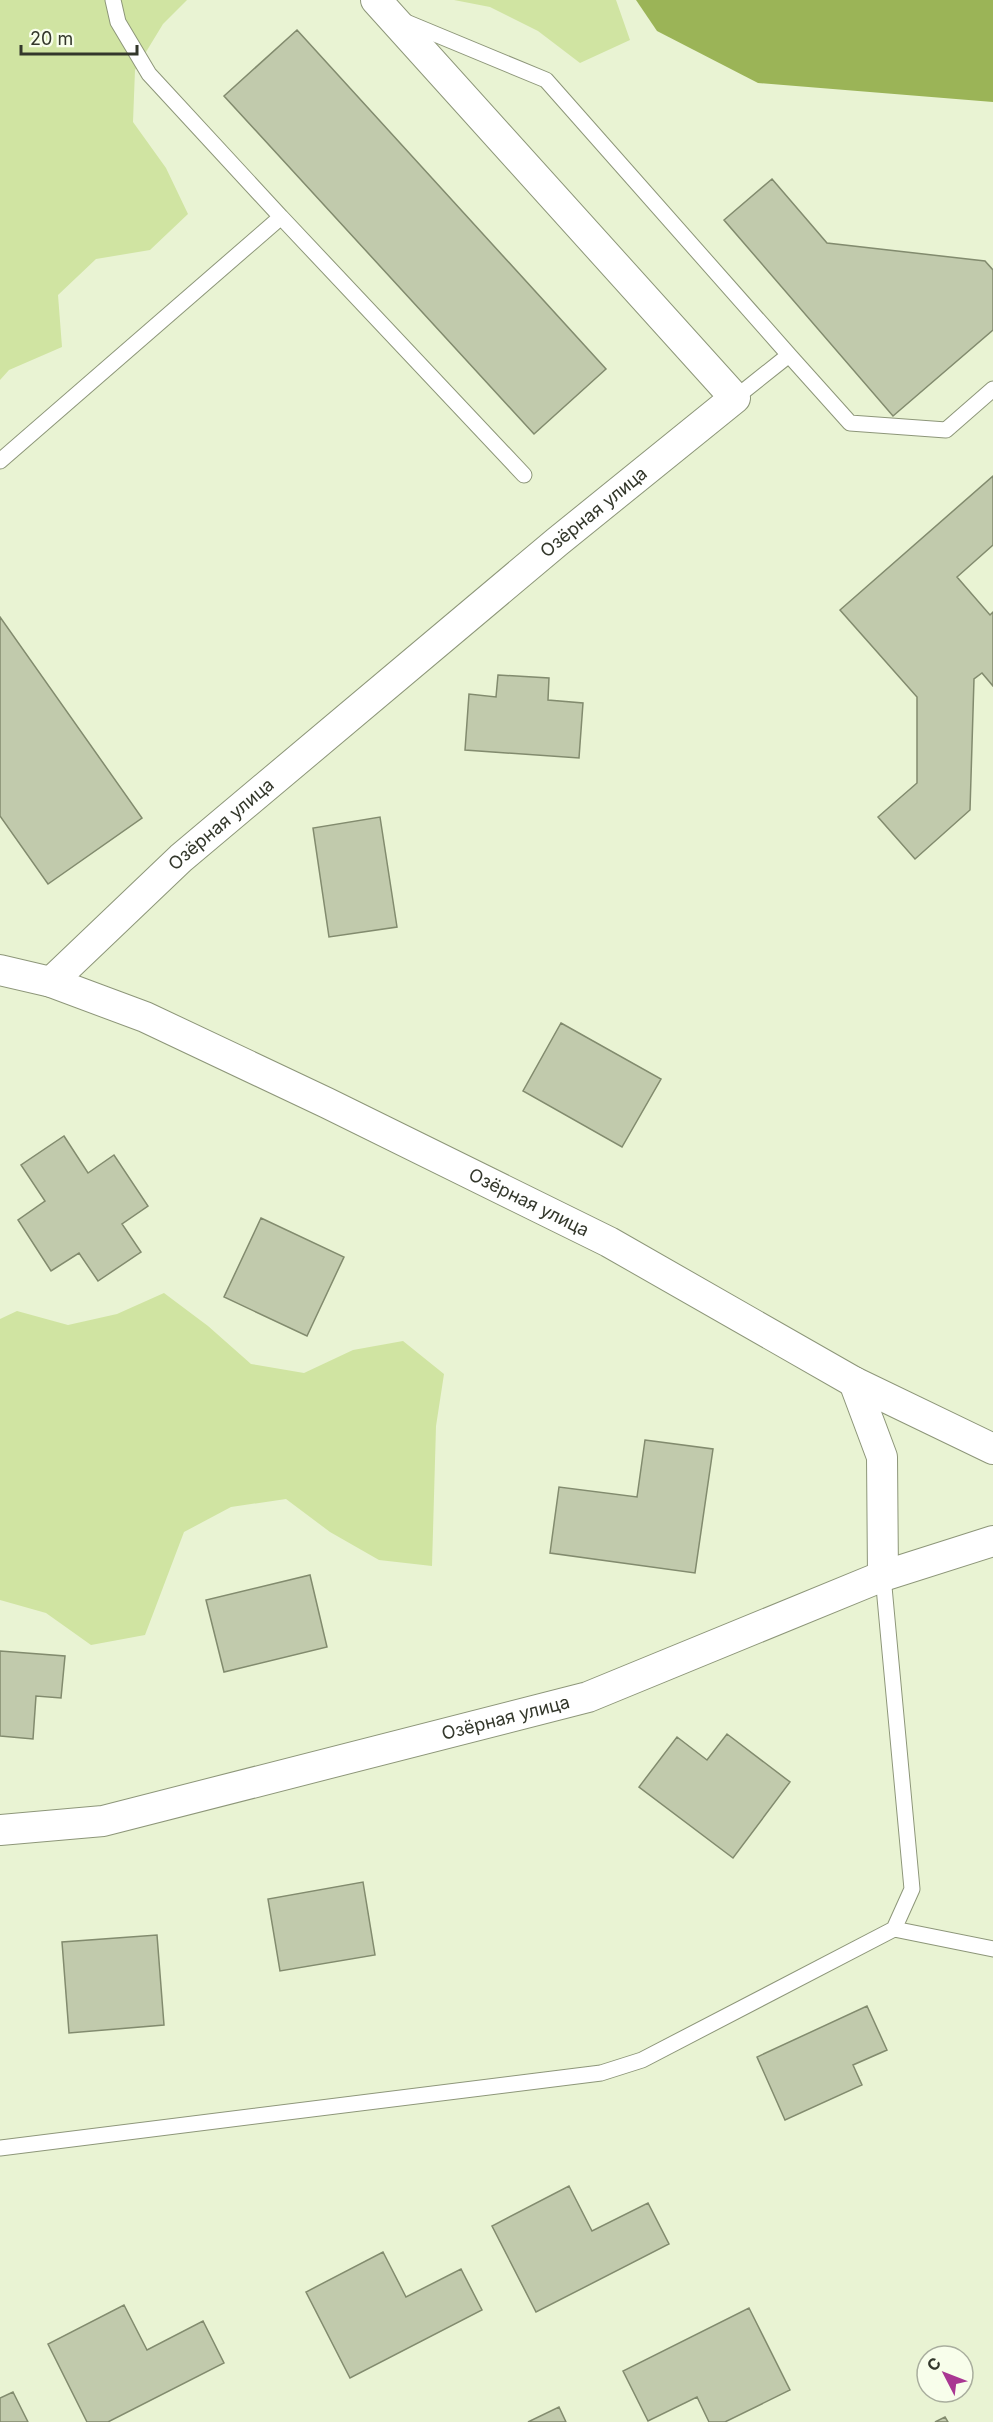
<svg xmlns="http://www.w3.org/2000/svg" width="993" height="2422" viewBox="0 0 993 2422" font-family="Inter,sans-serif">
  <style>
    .green { fill: #d0e4a2 }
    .water { fill: #9bb457 }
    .building { fill: #c1caac; stroke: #828b6e; stroke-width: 1.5 }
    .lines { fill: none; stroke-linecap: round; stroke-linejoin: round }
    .service-casing { stroke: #8d9679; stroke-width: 17 }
    .minor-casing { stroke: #8d9679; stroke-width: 32 }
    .service { stroke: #fff; stroke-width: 15 }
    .minor { stroke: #fff; stroke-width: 30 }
    .labels { text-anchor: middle; stroke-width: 4.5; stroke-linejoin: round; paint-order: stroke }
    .street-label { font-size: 18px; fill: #33372b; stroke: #f8feeb }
  </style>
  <rect width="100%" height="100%" fill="#e9f3d3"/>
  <path class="green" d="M0,0H187L163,24L135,70L133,122L166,168L188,214L150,250L96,259L58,295L62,347L9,370L0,380Z
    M454,0H616L630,40L580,63L538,31L490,7Z
    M164,1293L208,1326L251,1364L304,1373L353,1350L403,1341L444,1374L436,1426L432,1566L379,1560L330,1532L286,1499L231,1507L184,1532L145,1635L91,1645L46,1613L0,1600V1319L17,1311L68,1325L117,1314Z"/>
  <path class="water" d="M636,0H993V102L758,83L657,31Z"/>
  <path class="building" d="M297,30L606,369L534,434L224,96Z
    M772,179L827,243L985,261L993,270V330L893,416L724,220Z
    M993,476V545L957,577L990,615L993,612V686L982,673L974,679L970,810L915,859L878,817L917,783V697L840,610Z
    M0,617L142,818L48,884L0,816Z
    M498,675L549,678L548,700L583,703L579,758L465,750L469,694L496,697Z
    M380,817L397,927L329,937L313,828Z
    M561,1023L661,1079L622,1147L523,1091Z
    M64,1136L88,1173L114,1155L148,1206L122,1224L141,1252L98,1281L79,1253L51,1271L18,1220L45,1201L21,1165Z
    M261,1218L344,1257L307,1336L224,1297Z
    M645,1440L713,1449L695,1573L550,1553L559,1487L637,1497Z
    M310,1575L327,1647L224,1672L206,1600Z
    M0,1651L65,1656L61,1698L36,1696L33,1739L0,1736Z
    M727,1734L790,1782L733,1858L639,1787L677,1737L707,1760Z
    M363,1882L375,1955L280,1971L268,1899Z
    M157,1935L164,2025L69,2033L62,1942Z
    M867,2006L887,2050L853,2065L862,2085L785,2120L757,2057Z
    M569,2186L592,2231L648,2203L669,2244L536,2312L492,2226Z
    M383,2252L406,2297L461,2269L482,2310L350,2378L306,2292Z
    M124,2305L147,2350L203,2321L224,2363L108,2422H87L48,2344Z
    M749,2308L790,2390L725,2422H709L697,2397L648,2421L623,2371Z
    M13,2392L28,2422H0V2398Z
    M559,2407L566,2422H528Z
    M945,2417L948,2422H935Z"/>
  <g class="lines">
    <defs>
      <path id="service" d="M406,22L546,80L789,355
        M281,217L524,475
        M735,398L789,355L850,423L946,430L993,389
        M0,461L281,217L149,74L118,22L113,0
        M894,1929L993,1949
        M0,2148L601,2073L642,2060L894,1929L912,1889L883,1576"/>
      <g id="minor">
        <path id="s1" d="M0,970L51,982L145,1017L327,1103L609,1242L854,1382L993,1449"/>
        <path id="s2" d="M51,982L181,858L557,542L735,398L376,0"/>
        <path d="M854,1382L882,1457L883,1576"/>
        <path id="s3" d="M0,1830L103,1821L588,1697L883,1576L993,1541"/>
      </g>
    </defs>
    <use href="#service" class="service-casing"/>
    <use href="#minor" class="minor-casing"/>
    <use href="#service" class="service"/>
    <use href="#minor" class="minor"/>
  </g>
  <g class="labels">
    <g class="street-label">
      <text dy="6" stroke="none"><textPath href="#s2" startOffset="718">Озёрная улица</textPath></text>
      <text dy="6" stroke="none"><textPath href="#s2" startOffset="232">Озёрная улица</textPath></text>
      <text dy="6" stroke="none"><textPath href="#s1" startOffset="579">Озёрная улица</textPath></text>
      <text dy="6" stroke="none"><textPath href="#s3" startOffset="519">Озёрная улица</textPath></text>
    </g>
  </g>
  <g transform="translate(945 2374) rotate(312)"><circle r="28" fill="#f8feeb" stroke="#a9ae9e" stroke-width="1.5"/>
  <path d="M0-4.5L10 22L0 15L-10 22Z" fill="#a93792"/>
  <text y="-9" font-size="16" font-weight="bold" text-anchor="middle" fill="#33372b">С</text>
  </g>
  <path d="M21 45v9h116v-9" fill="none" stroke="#33372b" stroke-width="3"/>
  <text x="30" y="45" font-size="18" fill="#33372b" stroke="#f8feeb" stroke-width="4.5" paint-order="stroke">20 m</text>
</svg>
